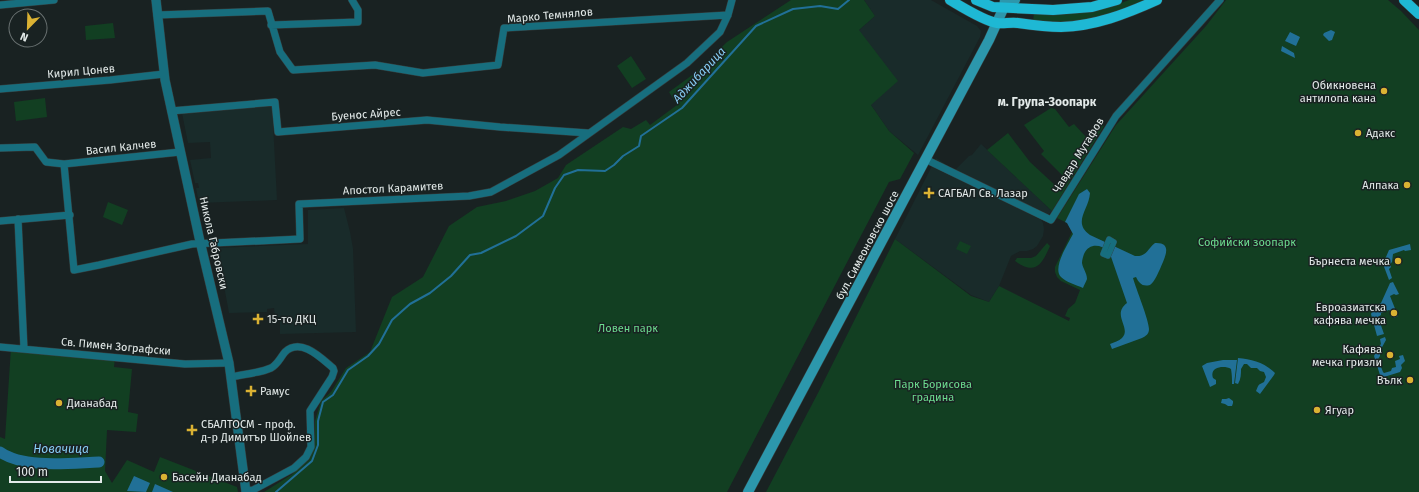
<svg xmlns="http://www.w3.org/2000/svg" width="1419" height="492" viewBox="0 0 1419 492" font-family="'Fira Sans',sans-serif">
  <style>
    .built { fill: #192b2a }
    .green { fill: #123f22 }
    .water { fill: #217097 }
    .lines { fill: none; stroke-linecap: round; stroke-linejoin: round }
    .stream { stroke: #217097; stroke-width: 2 }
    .river { stroke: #217097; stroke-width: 11 }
    .pedestrian-casing { stroke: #353e3e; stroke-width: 6 }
    .minor-casing { stroke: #353e3e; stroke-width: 8 }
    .tertiary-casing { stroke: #353e3e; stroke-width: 10 }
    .secondary-casing { stroke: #353e3e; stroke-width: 11 }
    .primary-casing { stroke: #353e3e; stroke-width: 11 }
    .pedestrian { stroke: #176e7e; stroke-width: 5.5 }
    .minor { stroke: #176e7e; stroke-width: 7 }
    .tertiary { stroke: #176e7e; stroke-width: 9 }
    .secondary { stroke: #2c97ac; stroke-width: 10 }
    .primary { stroke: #1eb8d4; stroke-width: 10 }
    .poi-dot { fill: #dbb233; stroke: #192222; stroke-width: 1.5 }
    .labels { text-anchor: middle; stroke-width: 3; stroke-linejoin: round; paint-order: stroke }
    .street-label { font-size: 11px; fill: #e3eae9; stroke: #192222 }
    .poi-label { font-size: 11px; fill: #e3eae9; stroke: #192222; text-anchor: start }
    .park-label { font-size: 11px; fill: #6cdc8f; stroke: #192222 }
    .water-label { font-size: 12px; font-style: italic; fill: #88cef6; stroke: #192222 }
    .neighbourhood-label { font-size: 12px; font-weight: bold; fill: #e3eae9; stroke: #192222 }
  </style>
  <rect width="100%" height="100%" fill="#192222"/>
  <path class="built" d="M864,0H931L977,26L981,31L980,37L918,155L889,131L871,105L859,30L875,16Z
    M272,104L277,200L199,203L196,188H199L198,183H195L190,160L211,158L210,142L188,143L182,113Z
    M981,144L1052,211L1049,214L1039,216L1043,223L1044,229L1043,236L1037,246L1033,249L1027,251H1020L1011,256L999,286L989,302L971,295L895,239L936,158L955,170L969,156L972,155Z
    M344,208L350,232L353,249L356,332L280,334V317H275L274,308L267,309V312L229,313L217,248L308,244V210Z"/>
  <path class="green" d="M791,0H864L875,16L859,30L898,81L871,105L889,131L914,153L900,179L889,182L727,492H264L291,475L309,460L315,445V421L321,401L331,392L346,368L370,352L392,297L423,277L449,226L477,207L506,201L535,191L558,178L566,165L623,127L631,129L646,120L650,125L677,105L669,92L695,73L727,42Z
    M1129,0H1146C1128,8 1109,16 1090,20C1072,24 1051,22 1033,21L1034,13C1067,15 1098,13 1129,0Z
    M1226,0H1388L1401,11L1419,30V492H766L818,393L895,239L971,296L989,302L999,286L1069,321L1070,318L1065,316L1068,309L1075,303L1080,290L1061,281L1057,277L1055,272V267L1072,232L1067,223L1057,218L1116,125L1206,26Z
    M113,23L115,38L86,40L85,26Z
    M631,56L646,79L632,88L617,66Z
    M45,98L47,117L16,121L14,102Z
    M1051,108L1055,109L1069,127L1074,124L1087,138L1099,121L1104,126L1052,211L987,150L1008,133L1030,162L1057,187L1065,178L1041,154L1044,151L1024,125Z
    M108,202L128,210L122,225L103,217Z
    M960,241L971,246L967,254L956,249Z
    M1047,243L1050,246C1042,264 1036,276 1015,261L1017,258H1031L1036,256Z
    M11,348L115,357L114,367L132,369L128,412L138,414L136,432L107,430L105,471L112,483L127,460L154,472L160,457L237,487L238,492H0V437L5,439Z"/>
  <path class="water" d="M1331,30L1335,32L1332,40L1329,41L1323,35L1324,33Z
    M1290,32L1300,37L1296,46L1285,41Z
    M1282,46L1294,53L1295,58L1281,51Z
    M1087,189L1090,193C1089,210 1072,222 1090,235L1135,256C1147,257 1147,249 1155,243C1174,242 1164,259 1160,269C1157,275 1155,281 1150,285C1142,287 1139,283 1136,277L1133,278C1136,289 1149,320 1149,329C1149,334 1146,336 1142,338L1112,349L1110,344C1114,342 1119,341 1122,338C1132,328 1111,315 1127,303L1109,251C1100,244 1089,243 1084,254C1083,257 1082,260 1082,263C1083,269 1087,273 1087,279C1086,282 1084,285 1083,288C1076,285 1066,282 1061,277C1052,268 1068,244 1073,234L1067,223L1065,222L1079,194Z
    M1410,244L1411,250L1405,251L1404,250L1393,254L1392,262L1390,264L1391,267L1389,269L1392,278L1389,280L1383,264L1389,250Z
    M1393,282L1399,294L1396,295L1394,294L1390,296L1398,316L1394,318L1391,311L1389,310L1381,313V315L1378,317L1384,334L1377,336L1371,314L1375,306L1381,303L1390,283Z
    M1385,337L1386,340L1381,349L1382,351L1380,352V356L1378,359L1383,372L1384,373L1391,371L1392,368L1396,367L1395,361L1400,359L1399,356L1403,355L1405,361L1401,365L1402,368L1400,372L1384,377L1380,375L1374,356L1378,348L1381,344L1380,339Z
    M1238,358C1252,359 1265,363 1275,373L1274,375L1260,394L1256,391C1259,384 1258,385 1264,382L1266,377L1264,372L1260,371L1257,368H1251L1247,364H1244L1241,369C1241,374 1241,379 1238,384L1235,383Z
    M1223,360H1237L1234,384H1232C1232,379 1232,375 1231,369C1224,365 1209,367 1213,378L1216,380V384L1210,387L1202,366L1207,363Z
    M1229,398L1233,401V403L1232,406H1228L1225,404L1221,403L1222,399H1226Z
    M134,476L150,483L146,492L127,491Z
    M155,484L173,492H152Z"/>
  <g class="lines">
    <path class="stream" d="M276,492L312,461L318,445V421L323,402L333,395L348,370L368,356L379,344L392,320L410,304L430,293L451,276L470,255L481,253L516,236L543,216L555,188L564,175L578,170L605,171L614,165L623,156L639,146L641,136L682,108L756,26L793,9L820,6L838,9L849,0"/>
    <path class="river" d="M0,452C24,469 71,463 99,462"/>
    <defs>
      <path id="pedestrian" d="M1109,239L1114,242L1108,256L1103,254Z"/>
      <path id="minor" d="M0,5L54,0
        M157,15L268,11L280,52L293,70L375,65L423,73L498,65L504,28L728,15
        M271,25L358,22V10L352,0
        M0,89L110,80L164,74
        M171,111L275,102L278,132L427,120L500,127L588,133
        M0,148L35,147L46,162L64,164L180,152
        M925,159L1051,220L1116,116L1220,0
        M64,164L74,270L99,265L192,244L300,239L299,204L469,196L491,192L559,155L687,63L720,32L728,15L732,0
        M18,219L24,349
        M0,221L70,215
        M0,347L185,364L229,363
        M232,377C244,374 260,373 271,368C278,364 280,358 285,352C301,337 321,358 333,368L334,371L332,377L310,411L311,447L306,457L294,468L253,490L246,491"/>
      <path id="tertiary" d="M156,0L165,80L199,237L229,363L246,492"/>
      <path id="secondary" d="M1004,7L1015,0
        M748,492L989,40L1004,7L1005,0"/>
      <path id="primary" d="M950,0C962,7 984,21 997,23C1003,24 1011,22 1018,23C1032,25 1046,27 1061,27C1095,26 1126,14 1157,0
        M976,0L993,7L1053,10L1092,7L1117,0
        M1404,0L1419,14"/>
    </defs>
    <use href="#pedestrian" class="pedestrian-casing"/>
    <use href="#minor" class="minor-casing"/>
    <use href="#tertiary" class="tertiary-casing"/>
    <use href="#secondary" class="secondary-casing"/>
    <use href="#primary" class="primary-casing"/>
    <use href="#pedestrian" class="pedestrian"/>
    <use href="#minor" class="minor"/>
    <use href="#tertiary" class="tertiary"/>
    <use href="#secondary" class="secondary"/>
    <use href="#primary" class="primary"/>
  </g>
  <g class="poi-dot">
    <circle cx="1384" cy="91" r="4"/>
    <circle cx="1358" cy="133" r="4"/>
    <circle cx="1407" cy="185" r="4"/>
    <path d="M927 187h4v4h4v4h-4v4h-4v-4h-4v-4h4z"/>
    <circle cx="1398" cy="261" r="4"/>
    <circle cx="1394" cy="313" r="4"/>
    <path d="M256 313h4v4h4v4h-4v4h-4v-4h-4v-4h4z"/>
    <circle cx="1390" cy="355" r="4"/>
    <circle cx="1410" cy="380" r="4"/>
    <path d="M249 385h4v4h4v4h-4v4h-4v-4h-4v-4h4z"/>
    <circle cx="59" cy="403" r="4"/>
    <circle cx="1317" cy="410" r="4"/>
    <path d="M190 424h4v4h4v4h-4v4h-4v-4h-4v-4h4z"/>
    <circle cx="164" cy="477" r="4"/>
  </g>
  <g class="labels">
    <g class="street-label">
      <text transform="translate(550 15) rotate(-5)" y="4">Марко Темнялов</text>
      <text transform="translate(81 71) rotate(-5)" y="4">Кирил Цонев</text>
      <text transform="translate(366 114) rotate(-4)" y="4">Буенос Айрес</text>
      <text transform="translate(121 147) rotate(-6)" y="4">Васил Калчев</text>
      <text transform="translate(1078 155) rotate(-58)" y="4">Чавдар Мутафов</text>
      <text transform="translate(393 188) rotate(-3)" y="4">Апостол Карамитев</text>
      <text transform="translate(214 243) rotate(77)" y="4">Никола Габровски</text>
      <text transform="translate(867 245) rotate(-62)" y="4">бул. Симеоновско шосе</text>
      <text transform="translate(116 346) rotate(5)" y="4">Св. Пимен Зографски</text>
    </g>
    <g class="poi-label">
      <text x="1376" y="89" text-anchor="end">Обикновена<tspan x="1376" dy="13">антилопа кана</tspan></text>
      <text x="1366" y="137">Адакс</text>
      <text x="1399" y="189" text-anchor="end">Алпака</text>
      <text x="938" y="197">САГБАЛ Св. Лазар</text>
      <text x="1390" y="265" text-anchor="end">Бърнеста мечка</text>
      <text x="1386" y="311" text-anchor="end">Евроазиатска<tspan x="1386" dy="13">кафява мечка</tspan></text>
      <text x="267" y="323">15-то ДКЦ</text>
      <text x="1382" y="353" text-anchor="end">Кафява<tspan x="1382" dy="13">мечка гризли</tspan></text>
      <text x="1402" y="384" text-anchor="end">Вълк</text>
      <text x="260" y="395">Рамус</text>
      <text x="67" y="407">Дианабад</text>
      <text x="1325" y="414">Ягуар</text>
      <text x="201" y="428">СБАЛТОСМ - проф.<tspan x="201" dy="13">д-р Димитър Шойлев</tspan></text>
      <text x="172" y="481">Басейн Дианабад</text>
    </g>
    <g class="park-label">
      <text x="1247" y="246">Софийски зоопарк</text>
      <text x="628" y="332">Ловен парк</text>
      <text x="933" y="388">Парк Борисова<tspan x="933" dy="13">градина</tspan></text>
    </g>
    <g class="water-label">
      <text transform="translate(699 75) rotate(-47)" y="4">Аджибарица</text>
      <text x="61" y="453">Новачица</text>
    </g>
    <g class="neighbourhood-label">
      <text x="1047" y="106">м. Група-Зоопарк</text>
    </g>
  </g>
  <g transform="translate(28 28) rotate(203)"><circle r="19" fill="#192222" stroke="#6a7272"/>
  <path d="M0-3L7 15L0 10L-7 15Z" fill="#dbb233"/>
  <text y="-6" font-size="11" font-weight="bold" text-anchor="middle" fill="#e3eae9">N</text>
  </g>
  <path d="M10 476v6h91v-6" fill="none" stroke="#e3eae9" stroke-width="2"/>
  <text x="16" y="476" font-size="12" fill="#e3eae9" stroke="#192222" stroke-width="3" paint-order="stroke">100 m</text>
</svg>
